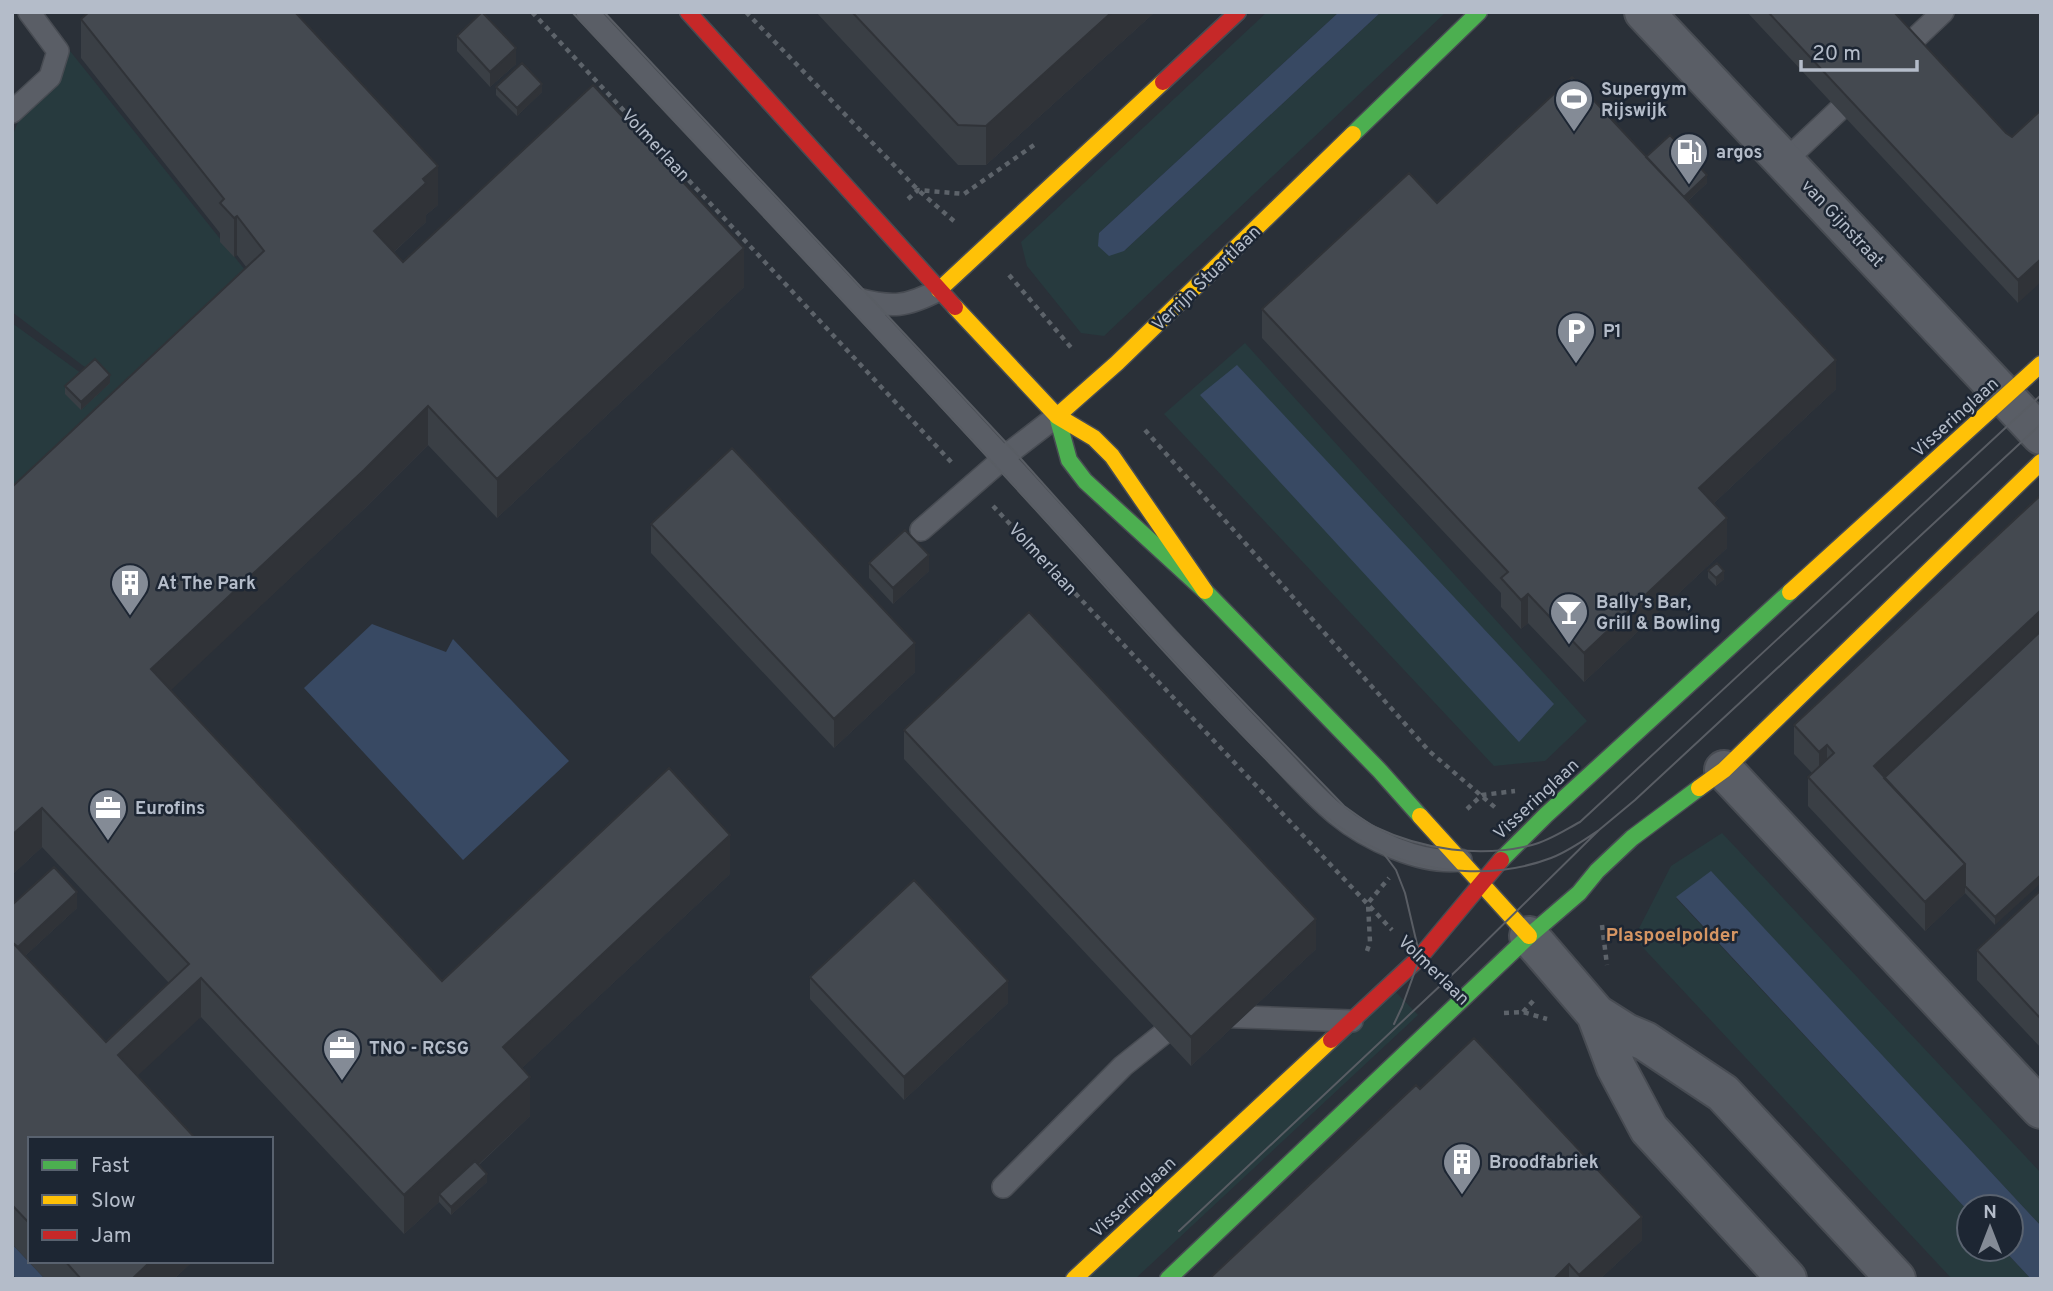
<svg xmlns="http://www.w3.org/2000/svg" width="2053" height="1291" viewBox="0 0 2053 1291" font-family="Overpass,sans-serif">
  <style>
    .green { fill: #273a3e }
    .water { fill: #384963 }
    .lines { fill: none; stroke-linecap: round; stroke-linejoin: round }
    .lane-casing { stroke: #484c53; stroke-width: 24 }
    .street-casing { stroke: #484c53; stroke-width: 42 }
    .fast-casing { stroke: #484c53; stroke-width: 19 }
    .slow-casing { stroke: #484c53; stroke-width: 19 }
    .jam-casing { stroke: #484c53; stroke-width: 19 }
    .path { stroke: #5d636a; stroke-width: 4.5; stroke-dasharray: 5 5; stroke-linecap: butt }
    .lane { stroke: #5a5e66; stroke-width: 21 }
    .street { stroke: #5a5e66; stroke-width: 38 }
    .fast { stroke: #4caf50; stroke-width: 16 }
    .slow { stroke: #ffc107; stroke-width: 16 }
    .jam { stroke: #c62828; stroke-width: 16 }
    .tram { stroke: #595d64; stroke-width: 2 }
    .wall { fill: #3a3f45 }
    .shaded-wall { fill: #303338 }
    .building { fill: #444950; stroke: #303338; stroke-width: 2 }
    .labels { text-anchor: middle; stroke-width: 5; stroke-linejoin: round; paint-order: stroke }
    .poi-label { font-size: 18px; font-weight: bold; fill: #b4bcc9; stroke: #1d2633; text-anchor: start }
    .street-label { font-size: 18px; fill: #b4bcc9; stroke: #1d2633 }
    .neighbourhood-label { font-size: 19px; font-weight: bold; fill: #d59563; stroke: #1d2633 }
  </style>
  <rect width="100%" height="100%" fill="#2a3038"/>
  <path class="green" d="M1267,12H1339L1099,233L1124,251L1381,12H1446L1104,336L1081,333L1027,266L1021,242Z
    M70,51L253,280L12,504V323L85,376L90,371L12,312V137L23,109L54,83Z
    M1245,343L1587,721L1545,761L1494,766L1164,414Z
    M1722,833L2041,1173V1226L1711,872L1676,898L1969,1212V1249H2003L2031,1279H1952L1634,938L1671,866Z
    M1394,990L1418,1015L1135,1279H1084Z"/>
  <path class="water" d="M1339,12H1381L1124,251L1109,256L1098,246L1099,233Z
    M1237,365L1554,704L1519,742L1200,395Z
    M372,624L446,652L453,639L569,761L463,860L304,688Z
    M1711,871L2041,1226V1279H2031L2003,1249H2011V1207H1969V1212L1676,897Z
    M12,1244L45,1279H17L12,1274Z"/>
  <g class="lines">
    <defs>
      <path id="lane" d="M587,12C742,178 899,343 1052,511C1122,587 1190,665 1262,739C1286,763 1309,792 1336,814C1366,839 1421,865 1461,860
        M1906,47L1943,12
        M12,112L50,77L58,51L29,12
        M1785,161L1838,111
        M857,299C893,308 906,307 939,290
        M921,530L1013,450L1057,416
        M1214,1016L1352,1021
        M1003,1187L1123,1066L1183,1018"/>
      <path id="street" d="M1644,12L2041,435
        M1724,770L2041,1109
        M1529,936L1596,1014L1626,1033L1645,1041L1723,1093L1896,1279
        M1596,1014L1616,1067L1649,1129L1787,1279"/>
      <path id="fast" d="M1353,134L1479,12
        M1057,416L1069,460L1085,481L1205,591L1380,771L1420,816
        M1501,860L1546,815L1790,592
        M1168,1279L1529,936L1579,893L1597,871L1632,838L1699,788"/>
      <path id="slow" d="M939,290L1163,82
        M955,307L1057,416L1094,438L1112,456L1205,591
        M1057,416L1117,363L1353,134
        M1790,592L2041,364
        M1699,788L1724,770L2041,462
        M1420,816L1529,936
        M1074,1279L1331,1040"/>
      <path id="jam" d="M688,12L955,307
        M1163,82L1238,12
        M1331,1040L1420,957L1501,860"/>
    </defs>
    <use href="#lane" class="lane-casing"/>
    <use href="#street" class="street-casing"/>
    <use href="#fast" class="fast-casing"/>
    <use href="#slow" class="slow-casing"/>
    <use href="#jam" class="jam-casing"/>
    <path class="path" d="M532,12L953,464
      M746,12L918,190L955,222
      M908,199L918,190L964,194L1034,145
      M1009,275L1074,351
      M1145,430L1429,751L1498,810
      M993,506L1392,930
      M1467,809L1482,795L1515,791
      M1602,925L1607,965
      M1367,951L1370,942L1368,903L1389,878
      M1523,1012L1534,1000
      M1504,1013L1523,1012L1547,1019"/>
    <use href="#lane" class="lane"/>
    <use href="#street" class="street"/>
    <use href="#fast" class="fast"/>
    <use href="#slow" class="slow"/>
    <use href="#jam" class="jam"/>
    <path class="tram" d="M572,12C737,188 903,363 1065,542C1128,612 1190,682 1256,749C1294,788 1330,828 1380,851C1430,875 1499,878 1551,858C1569,851 1584,840 1599,830
      M604,12L1013,450L1175,631L1344,806C1354,813 1364,821 1375,827C1423,850 1480,858 1532,845C1549,841 1565,830 1580,822L2041,395
      M1384,854L1396,870L1405,893L1420,957L1402,1007L1394,1024
      M1179,1231L1458,969L1599,830L1635,800L2041,424"/>
  </g>
  <path class="wall" d="M816,12H1155L986,165H958Z
    M1747,12H1894L2006,133L2012,137L2041,110L2018,303Z
    M81,19L438,205L426,215V222L394,252L403,262L744,287L497,518L428,445L364,509L170,690L442,981L730,874L522,1068L530,1116L479,1165L487,1182L451,1215L439,1202L404,1234L201,1017L30,1139V1261H193L174,1279H45L12,1244V905L77,908L25,956L106,1042L169,983L42,847L12,875L247,268L237,255L234,257L220,242V233L81,58Z
    M457,36L516,64L490,87L457,51Z
    M496,87L542,92L517,116L496,95Z
    M1646,157L1707,183L1688,201L1836,389L1713,504L1727,548L1584,682L1528,623L1521,629L1501,607V593L1262,338V309L1437,203Z
    M110,383L81,410L65,394V386Z
    M2041,495L1995,925L1965,893L1925,931L1808,806V777L1812,773L1794,754V725Z
    M651,524L915,672L834,748L651,553Z
    M869,563L929,571L893,604L869,578Z
    M1708,570L1724,579L1716,586L1708,578Z
    M904,730L1316,949L1191,1066L904,759Z
    M2041,890V1048L1977,980V950Z
    M810,977L1008,1003L904,1100L810,999Z
    M1420,1089L1642,1240L1600,1279H1209Z"/>
  <path class="shaded-wall" d="M1112,12H1155L986,165V126Z
    M516,48V64L490,87V72Z
    M542,84V92L517,116V108Z
    M438,166V205L426,215V222L374,270V231L423,179Z
    M1707,175V183L1679,209V201Z
    M237,216V255L234,257V218Z
    M744,248V287L497,518V479Z
    M2041,259V282L2018,303V280Z
    M1836,360V389L1699,517V488Z
    M110,375V383L81,410V402Z
    M428,406V445L364,509L151,709V669Z
    M1727,518V548L1584,682V653Z
    M929,555V571L893,604V588Z
    M1724,571V579L1716,586V578Z
    M1528,594V623L1521,629V600Z
    M2041,610V639L1878,792L1874,766Z
    M915,643V672L834,748V719Z
    M1827,745V774L1819,781V752Z
    M42,808V847L12,875V835Z
    M730,835V874L503,1086V1047Z
    M1965,864V893L1925,931V902Z
    M2041,875V883L1995,925V917Z
    M77,892V908L12,968V952Z
    M1316,919V949L1191,1066V1037Z
    M201,978V1017L118,1094V1055Z
    M1008,981V1003L904,1100V1077Z
    M530,1077V1116L443,1198L439,1194V1202L404,1234V1195Z
    M487,1174V1182L451,1215V1207Z
    M1642,1217V1240L1600,1279H1579V1275Z
    M151,1261H193L174,1279H132Z
    M1569,1264V1279H1554Z"/>
  <path class="building" d="M89,12H295L438,166L423,179L426,183L374,231L403,262L593,85L744,248L497,479L428,406L364,470L151,669L442,981L669,768L730,835L503,1047L530,1077L404,1195L201,978L118,1055L196,1139H30V1224L12,1205V942L106,1042L189,964L42,808L12,835V487L264,251L237,216L234,218L220,203L224,199L81,19Z
    M482,12L516,48L490,72L457,36Z
    M852,12H1112L986,126L958,125Z
    M1768,12H1894L2006,133L2012,137L2041,110V259L2018,280Z
    M522,63L542,84L517,108L496,87Z
    M1572,77L1836,360L1699,488L1727,518L1584,653L1528,594L1521,600L1501,578L1508,572L1262,309L1409,173L1437,203Z
    M1670,135L1707,175L1684,197L1646,157Z
    M95,359L110,375L81,402L65,386Z
    M732,448L915,643L834,719L651,524Z
    M2041,495V610L1874,766L1965,864L1925,902L1808,777L1834,753L1827,745L1819,752L1794,725Z
    M905,530L929,555L893,588L869,563Z
    M1717,563L1724,571L1716,578L1708,570Z
    M1029,612L1316,919L1191,1037L904,730Z
    M2041,631V875L1995,917L1965,886V864L1884,778Z
    M54,867L77,892L18,947L12,942V905Z
    M914,880L1008,981L904,1077L810,977Z
    M2041,890V1019L1977,950Z
    M1474,1038L1642,1217L1579,1275L1569,1264L1554,1279H1209L1416,1085L1420,1089Z
    M475,1161L487,1174L451,1207L439,1194Z
    M65,1261H151L132,1279H81Z"/>
  <defs>
    <symbol id="stadium-pin" viewBox="-11 -11 22 30"><path d="M0 17L-7.5 6A9.5 9.5 0 1 1 7.5 6Z" fill="#848b96" stroke="#1d2633"/><path d="M0-5a6.5 5 0 1 0 0 10a6.5 5 0 1 0 0-10ZM-3.5-1.8h7v3.6h-7Z" fill="#fff"/></symbol>
    <symbol id="fuel-pin" viewBox="-11 -11 22 30"><path d="M0 17L-7.5 6A9.5 9.5 0 1 1 7.5 6Z" fill="#848b96" stroke="#1d2633"/><path d="M-5.5-6h7V0h2V4h1.3V-2.5L3-4.5l.8-.8L6-3V5H2.5V1h-1V6h-7ZM-4.2-4.7v3.2H.2V-4.7Z" fill="#fff"/></symbol>
    <symbol id="parking-pin" viewBox="-11 -11 22 30"><path d="M0 17L-7.5 6A9.5 9.5 0 1 1 7.5 6Z" fill="#848b96" stroke="#1d2633"/><path d="M-3.5-5.5H1a3.5 3.5 0 0 1 0 7H-1V5.5H-3.5ZM-1-3.4V-.6H.8a1.4 1.4 0 0 0 0-2.8Z" fill="#fff"/></symbol>
    <symbol id="building-pin" viewBox="-11 -11 22 30"><path d="M0 17L-7.5 6A9.5 9.5 0 1 1 7.5 6Z" fill="#848b96" stroke="#1d2633"/><path d="M-4-6H4V6H1V3H-1V6H-4ZM-2.5-4.3h1.7v1.8h-1.7ZM.8-4.3h1.7v1.8H.8ZM-2.5-1h1.7V.8h-1.7ZM.8-1h1.7V.8H.8Z" fill="#fff"/></symbol>
    <symbol id="bar-pin" viewBox="-11 -11 22 30"><path d="M0 17L-7.5 6A9.5 9.5 0 1 1 7.5 6Z" fill="#848b96" stroke="#1d2633"/><path d="M-6-5H6L.8 .8V4.5H3.5V6h-7V4.5H-.8V.8Z" fill="#fff"/></symbol>
    <symbol id="office-pin" viewBox="-11 -11 22 30"><path d="M0 17L-7.5 6A9.5 9.5 0 1 1 7.5 6Z" fill="#848b96" stroke="#1d2633"/><path d="M-6-3h4V-5.5h4V-3h4V5H-6ZM-1-4.5V-3h2v-1.5ZM-6 0V1H6V0Z" fill="#fff"/></symbol>
  </defs>
  <g fill-rule="evenodd">
    <use href="#stadium-pin" x="1552" y="77" width="44" height="60"/>
    <use href="#fuel-pin" x="1667" y="130" width="44" height="60"/>
    <use href="#parking-pin" x="1554" y="309" width="44" height="60"/>
    <use href="#building-pin" x="108" y="561" width="44" height="60"/>
    <use href="#bar-pin" x="1547" y="590" width="44" height="60"/>
    <use href="#office-pin" x="86" y="786" width="44" height="60"/>
    <use href="#office-pin" x="320" y="1026" width="44" height="60"/>
    <use href="#building-pin" x="1440" y="1140" width="44" height="60"/>
  </g>
  <g class="labels">
    <g class="poi-label">
      <text x="1601" y="95">Supergym<tspan x="1601" dy="21">Rijswijk</tspan></text>
      <text x="1716" y="158">argos</text>
      <text x="1603" y="337">P1</text>
      <text x="157" y="589">At The Park</text>
      <text x="1596" y="608">Bally's Bar,<tspan x="1596" dy="21">Grill &amp; Bowling</tspan></text>
      <text x="135" y="814">Eurofins</text>
      <text x="369" y="1054">TNO - RCSG</text>
      <text x="1489" y="1168">Broodfabriek</text>
    </g>
    <g class="street-label">
      <text transform="translate(656 145) rotate(47)" y="6">Volmerlaan</text>
      <text transform="translate(1843 223) rotate(47)" y="6">van Gijnstraat</text>
      <text transform="translate(1206 278) rotate(-44)" y="6">Verrijn Stuartlaan</text>
      <text transform="translate(1955 417) rotate(-42)" y="6">Visseringlaan</text>
      <text transform="translate(1043 559) rotate(47)" y="6">Volmerlaan</text>
      <text transform="translate(1536 799) rotate(-43)" y="6">Visseringlaan</text>
      <text transform="translate(1434 970) rotate(44)" y="6">Volmerlaan</text>
      <text transform="translate(1133 1197) rotate(-43)" y="6">Visseringlaan</text>
    </g>
    <g class="neighbourhood-label">
      <text x="1672" y="941">Plaspoelpolder</text>
    </g>
  </g>
  <rect width="2053" height="1291" fill="none" stroke="#b4bcc9" stroke-width="28"/>
  <rect x="28" y="1137" width="245" height="126" fill="#1d2633" stroke="#59626f" stroke-width="2"/>
  <rect x="42" y="1160" width="35" height="10" fill="#4caf50" stroke="#59626f" stroke-width="2"/>
  <text x="91" y="1172" font-size="21" fill="#b4bcc9">Fast</text>
  <rect x="42" y="1195" width="35" height="10" fill="#ffc107" stroke="#59626f" stroke-width="2"/>
  <text x="91" y="1207" font-size="21" fill="#b4bcc9">Slow</text>
  <rect x="42" y="1230" width="35" height="10" fill="#c62828" stroke="#59626f" stroke-width="2"/>
  <text x="91" y="1242" font-size="21" fill="#b4bcc9">Jam</text>
  <g transform="translate(1990 1228)"><circle r="33" fill="#1d2633" stroke="#59626f" stroke-width="2"/>
  <path d="M0-5L12 26L0 18L-12 26Z" fill="#848b96"/>
  <text y="-10" font-size="19" font-weight="bold" text-anchor="middle" fill="#b4bcc9">N</text>
  </g>
  <path d="M1801 60v10h116v-10" fill="none" stroke="#b4bcc9" stroke-width="3.5"/>
  <text x="1812" y="60" font-size="21" fill="#b4bcc9" stroke="#1d2633" stroke-width="5" paint-order="stroke">20 m</text>
</svg>
